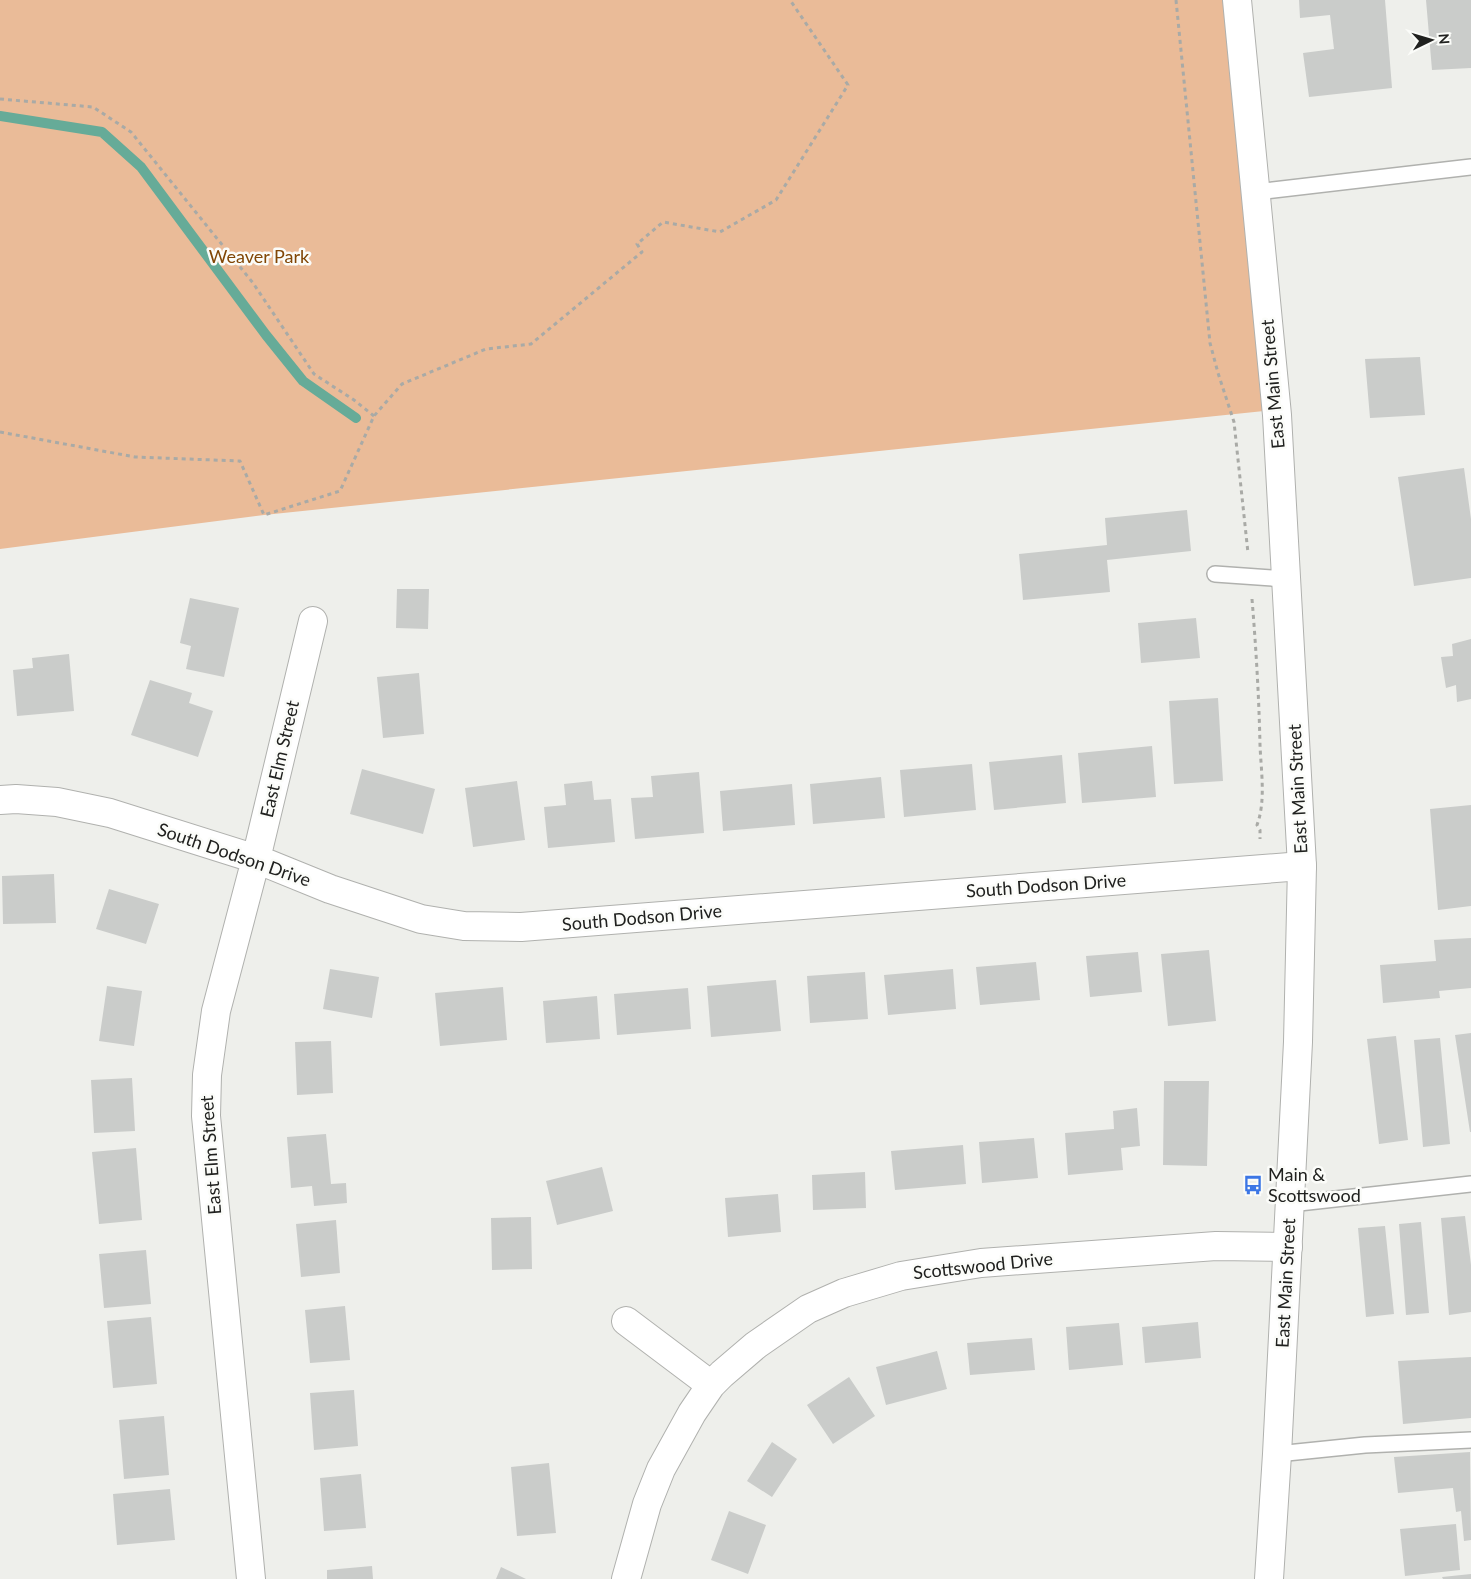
<svg xmlns="http://www.w3.org/2000/svg" width="1471" height="1579" viewBox="0 0 1471 1579" font-family="Lato,sans-serif">
  <style>
    .green { fill: #eabb98 }
    .lines { fill: none; stroke-linecap: round; stroke-linejoin: round }
    .stream { stroke: #66ab98; stroke-width: 10 }
    .building { fill: #caccca }
    .lane-casing { stroke: #b0b1ae; stroke-width: 18 }
    .street-casing { stroke: #b0b1ae; stroke-width: 30 }
    .secondary-casing { stroke: #b0b1ae; stroke-width: 30 }
    .path { stroke: #a9aaa6; stroke-width: 3; stroke-dasharray: 4 4; stroke-linecap: butt }
    .lane { stroke: #fff; stroke-width: 15 }
    .street { stroke: #fff; stroke-width: 28 }
    .secondary { stroke: #fff; stroke-width: 28 }
    .labels { text-anchor: middle; stroke-width: 5; stroke-linejoin: round; paint-order: stroke }
    .park-label { font-size: 18px; fill: #814605; stroke: #fbfcf9 }
    .street-label { font-size: 18px; fill: #20211f; stroke: #fbfcf9 }
    .poi-label { font-size: 18px; fill: #20211f; stroke: #fbfcf9; text-anchor: start }
  </style>
  <rect width="100%" height="100%" fill="#eeefeb"/>
  <path class="green" d="M0,0H1226L1264,411L264,515L0,549Z"/>
  <g class="lines">
    <path class="stream" d="M0,116L102,132L141,167L266,335L303,381L356,418"/>
  </g>
  <path class="building" d="M1299,0H1385L1392,88L1309,97L1303,53L1334,49L1330,15L1300,18Z
    M1426,0H1471V68L1432,70Z
    M1420,357L1425,415L1370,418L1365,359Z
    M1464,468L1471,519V578L1414,586L1398,477Z
    M1187,510L1191,551L1107,560L1110,592L1023,600L1019,554L1107,545L1105,518Z
    M397,589H429L428,629L396,628Z
    M190,598L239,608L224,677L186,669L191,646L180,643Z
    M1196,618L1200,658L1141,663L1138,623Z
    M1471,639V699L1457,702L1456,685L1446,688L1441,657L1453,656L1452,644Z
    M69,654L74,711L17,716L13,670L33,668L32,658Z
    M419,673L424,734L383,738L377,677Z
    M150,680L192,693L189,703L213,711L198,757L131,735Z
    M1218,698L1223,781L1174,784L1169,701Z
    M1152,746L1156,797L1082,803L1078,753Z
    M1062,755L1066,803L994,810L989,762Z
    M972,764L976,810L904,817L900,770Z
    M362,769L435,789L423,834L350,814Z
    M699,772L704,833L635,839L631,798L653,797L651,776Z
    M881,777L885,818L813,824L810,784Z
    M517,781L525,840L473,847L465,788Z
    M592,781L594,800L611,799L615,842L548,848L544,807L566,805L564,784Z
    M792,784L795,825L723,831L720,791Z
    M1471,805V906L1438,910L1430,809Z
    M54,874L56,923L3,924L2,876Z
    M109,889L159,904L146,944L96,929Z
    M1471,938V988L1439,991L1440,998L1383,1003L1380,965L1436,961L1434,940Z
    M1209,950L1216,1021L1168,1026L1161,954Z
    M1138,952L1142,992L1090,997L1086,956Z
    M1036,962L1040,1000L980,1005L976,967Z
    M330,969L379,977L372,1018L323,1009Z
    M953,969L956,1009L888,1015L884,975Z
    M865,972L868,1019L810,1023L807,976Z
    M776,980L781,1031L711,1037L707,986Z
    M107,986L142,991L134,1046L99,1041Z
    M503,987L507,1040L440,1046L435,993Z
    M688,988L691,1029L617,1035L614,994Z
    M597,996L600,1039L546,1043L543,1001Z
    M1471,1033V1132H1470L1455,1035Z
    M1396,1036L1408,1140L1379,1144L1367,1039Z
    M1440,1038L1450,1144L1423,1147L1414,1040Z
    M331,1041L333,1093L297,1095L295,1042Z
    M132,1078L135,1131L94,1133L91,1080Z
    M1164,1081H1209L1207,1166L1163,1165Z
    M1137,1108L1140,1146L1121,1148L1123,1170L1068,1175L1065,1133L1114,1129L1113,1111Z
    M326,1134L331,1184L346,1183L347,1203L314,1206L312,1186L291,1188L287,1137Z
    M1034,1138L1038,1178L982,1183L979,1142Z
    M963,1145L966,1184L895,1190L891,1151Z
    M136,1148L142,1220L99,1224L92,1152Z
    M602,1167L613,1211L557,1225L546,1181Z
    M865,1172L866,1208L813,1210L812,1175Z
    M778,1194L781,1232L728,1237L725,1198Z
    M1465,1216L1471,1265V1312L1449,1315L1441,1218Z
    M531,1217L532,1269L492,1270L491,1218Z
    M336,1220L340,1273L301,1277L296,1224Z
    M1421,1222L1429,1313L1406,1315L1399,1224Z
    M1385,1226L1394,1314L1366,1317L1358,1228Z
    M146,1250L151,1304L104,1308L99,1254Z
    M345,1306L350,1360L310,1363L305,1310Z
    M151,1317L157,1384L113,1388L107,1321Z
    M1198,1322L1201,1358L1145,1363L1142,1327Z
    M1119,1323L1123,1365L1069,1370L1066,1327Z
    M1032,1338L1035,1370L970,1375L967,1343Z
    M937,1351L947,1389L886,1405L876,1367Z
    M1471,1357V1418L1403,1424L1398,1361Z
    M849,1377L875,1416L833,1444L807,1405Z
    M354,1390L358,1446L314,1450L310,1393Z
    M164,1416L169,1475L124,1479L119,1420Z
    M772,1442L797,1459L772,1497L747,1481Z
    M1470,1452L1471,1540L1464,1541L1461,1511L1456,1512L1453,1488L1398,1493L1394,1457Z
    M549,1463L556,1533L517,1536L511,1467Z
    M361,1474L366,1528L324,1531L320,1478Z
    M170,1489L175,1540L117,1545L113,1494Z
    M729,1511L766,1525L748,1574L711,1560Z
    M1456,1524L1460,1570L1405,1576L1400,1529Z
    M372,1566L373,1579H327V1570Z
    M501,1567L526,1579H496Z
    M1471,1574V1579H1443L1442,1577Z"/>
  <g class="lines">
    <defs>
      <path id="lane" d="M1256,192L1471,167
        M1215,574L1286,579
        M1290,1204L1471,1184
        M1277,1454L1365,1445L1471,1440"/>
      <path id="street" d="M0,800L16,799L57,802L110,813L256,859L330,889L421,919L464,926L521,927L1302,866
        M626,1321L711,1385
        M251,1579L206,1116L207,1075L216,1011L256,859L313,621
        M626,1579L647,1504L661,1469L692,1413L711,1385L722,1374L756,1345L808,1309L844,1293L901,1276L981,1263L1216,1246L1288,1247"/>
      <path id="secondary" d="M1237,0L1277,415L1302,866L1298,1042L1277,1454L1269,1579"/>
    </defs>
    <use href="#lane" class="lane-casing"/>
    <use href="#street" class="street-casing"/>
    <use href="#secondary" class="secondary-casing"/>
    <path class="path" d="M1176,0L1210,343L1218,373L1234,422L1248,553
      M0,99L93,107L131,132L253,283L314,374L354,400L374,416
      M0,432L135,457L240,461L264,515L340,491L374,416L402,384L486,349L531,344L642,252L637,244L663,222L720,232L776,200L848,85L790,0
      M1252,599C1256,648 1259,697 1260,745C1261,771 1266,801 1257,825L1260,830V839"/>
    <use href="#lane" class="lane"/>
    <use href="#street" class="street"/>
    <use href="#secondary" class="secondary"/>
  </g>
  <defs>
    <symbol id="bus-bare" viewBox="-9 -9 18 18"><path d="M-5-6H5V4H4V6H2V4H-2V6H-4V4H-5ZM-3.5-4V0h7V-4ZM-3.5 1.2v1.5H-2V1.2ZM2 1.2v1.5H3.5V1.2Z" fill="#3c76e5" stroke="#fbfcf9" stroke-width="2.5" paint-order="stroke"/></symbol>
  </defs>
  <g fill-rule="evenodd">
    <use href="#bus-bare" x="1239" y="1171" width="28" height="28"/>
  </g>
  <g class="labels">
    <g class="park-label">
      <text x="259" y="263">Weaver Park</text>
    </g>
    <g class="street-label">
      <text transform="translate(1273 384) rotate(-95)" y="6">East Main Street</text>
      <text transform="translate(280 759) rotate(-77)" y="6">East Elm Street</text>
      <text transform="translate(1298 789) rotate(-93)" y="6">East Main Street</text>
      <text transform="translate(234 855) rotate(19)" y="6">South Dodson Drive</text>
      <text transform="translate(1046 886) rotate(-4)" y="6">South Dodson Drive</text>
      <text transform="translate(642 918) rotate(-5)" y="6">South Dodson Drive</text>
      <text transform="translate(211 1155) rotate(-94)" y="6">East Elm Street</text>
      <text transform="translate(983 1266) rotate(-6)" y="6">Scottswood Drive</text>
      <text transform="translate(1286 1283) rotate(-87)" y="6">East Main Street</text>
    </g>
    <g class="poi-label">
      <text x="1268" y="1181">Main &amp;<tspan x="1268" dy="21">Scottswood</tspan></text>
    </g>
  </g>
  <g transform="translate(1431 40) rotate(85)" stroke="#fbfcf9" stroke-width="4" paint-order="stroke">
  <path d="M0-4L9 19L0 12L-9 19Z" fill="#20211f"/>
  <text y="-8" font-size="14" font-weight="bold" text-anchor="middle" fill="#20211f">N</text>
  </g>
</svg>
